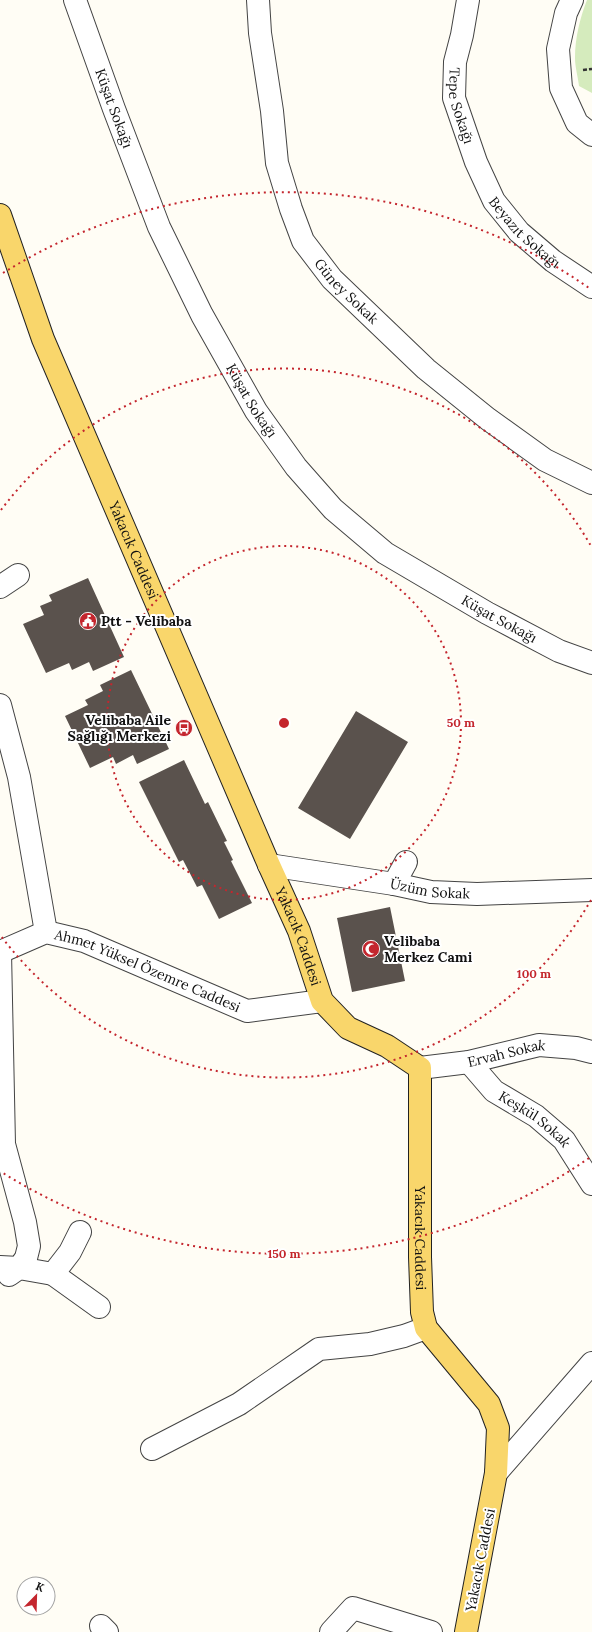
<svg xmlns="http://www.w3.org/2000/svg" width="592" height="1632" viewBox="0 0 592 1632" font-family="Lora,serif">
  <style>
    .green { fill: #d5ebbd }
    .building { fill: #5a524d }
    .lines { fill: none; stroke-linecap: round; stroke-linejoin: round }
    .minor-casing { stroke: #444; stroke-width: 24 }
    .major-casing { stroke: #222; stroke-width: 24 }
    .path { stroke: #333; stroke-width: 2.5; stroke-dasharray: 4 2; stroke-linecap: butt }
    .minor { stroke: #fff; stroke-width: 22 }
    .major { stroke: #f9d66b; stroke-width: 22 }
    .ring { fill: none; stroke: #c4262e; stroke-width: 2; stroke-dasharray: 2 4 }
    .labels { text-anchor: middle; stroke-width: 4; stroke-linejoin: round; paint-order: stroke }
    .street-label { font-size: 14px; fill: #111; stroke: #fff }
    .poi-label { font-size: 14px; font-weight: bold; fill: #111; stroke: #fff; text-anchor: start }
    .centre { fill: #c4262e; stroke: #fff; stroke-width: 2 }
    .ring-label { font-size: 12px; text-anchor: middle; font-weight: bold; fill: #c4262e; stroke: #fff; stroke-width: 4; stroke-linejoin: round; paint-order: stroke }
  </style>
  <rect width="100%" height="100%" fill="#fffdf5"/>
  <path class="green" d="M587,0H592V93L579,86C578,77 575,67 575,58C575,38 580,18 587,0Z"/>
  <path class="building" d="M88,578L124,657L93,671L89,662L72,670L69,663L46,673L23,624L44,615L40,606L52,601L49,595Z
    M131,670L169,749L137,764L133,755L116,764L113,757L90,768L65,716L88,705L85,700L103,691L100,685Z
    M356,711L408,742L350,839L298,808Z
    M184,760L205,804L208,802L227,841L224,842L233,860L231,861L252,903L219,919L202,885L197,887L183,860L179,862L139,782Z
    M390,907L405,981L352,992L337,918Z"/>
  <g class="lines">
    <defs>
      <g id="minor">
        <path id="s1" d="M75,0L114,109L159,227L202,315L256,411L296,467L333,509L385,553L487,613L559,651L592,663"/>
        <path id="s2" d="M258,0L260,33L272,111L277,163L291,209L303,241L332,279L426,369L488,419L545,460L592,483"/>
        <path id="s3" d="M468,0L462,35L455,62L454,98L476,162L494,201L519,232L553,261L592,287"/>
        <path d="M572,0L566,13L558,49L561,88L577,123L592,135"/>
        <path d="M0,587L18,575"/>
        <path d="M0,705L19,777L46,932"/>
        <path id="s4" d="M269,865L394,884L431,892L477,894L592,890"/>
        <path d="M394,884L406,862"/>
        <path id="s5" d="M0,952L46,932L84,941L247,1011L322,1001"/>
        <path id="s6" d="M469,1062L494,1091L536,1116L564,1140L592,1184"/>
        <path id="s7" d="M420,1068L469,1062L539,1045L576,1048L592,1052"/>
        <path d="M0,1267L19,1268L26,1258L29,1246L25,1222L4,1144L0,952"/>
        <path d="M53,1274L99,1307"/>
        <path d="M9,1275L19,1268L53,1274L70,1252L80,1232"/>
        <path d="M152,1449L239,1404L319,1349L370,1344L404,1336L426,1328"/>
        <path d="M496,1473L592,1363"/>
        <path d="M101,1626L107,1632"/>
        <path d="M331,1632L353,1608L431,1632"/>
      </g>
      <g id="major">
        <path id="s8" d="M0,215L43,339L269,865L299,931L322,1001L348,1028L387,1046L420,1068V1257L422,1312L426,1328L489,1404L498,1428L496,1473L466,1632"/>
      </g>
    </defs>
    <use href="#minor" class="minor-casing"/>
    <use href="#major" class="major-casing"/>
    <path class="path" d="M583,70L592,69"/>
    <use href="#minor" class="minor"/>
    <use href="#major" class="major"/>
  </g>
  <g class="ring">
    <circle cx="284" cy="723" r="177"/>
    <path d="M591 900A354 354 0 0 1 1 936M1 510A354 354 0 0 1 591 546"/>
    <path d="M589 1158A531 531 0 0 1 3 1173M3 273A531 531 0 0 1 589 288"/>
  </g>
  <defs>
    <symbol id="civic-disc" viewBox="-11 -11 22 22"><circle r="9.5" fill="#c4262e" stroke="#fff"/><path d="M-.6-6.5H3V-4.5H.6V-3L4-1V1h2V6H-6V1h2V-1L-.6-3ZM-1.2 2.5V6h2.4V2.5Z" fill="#fff"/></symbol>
    <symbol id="bus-disc" viewBox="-11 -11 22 22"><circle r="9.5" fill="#c4262e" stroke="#fff"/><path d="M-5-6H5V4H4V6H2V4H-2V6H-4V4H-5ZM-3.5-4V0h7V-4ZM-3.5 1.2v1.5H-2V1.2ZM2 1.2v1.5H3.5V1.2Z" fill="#fff"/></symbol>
    <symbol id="mosque-disc" viewBox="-11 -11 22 22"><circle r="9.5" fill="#c4262e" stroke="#fff"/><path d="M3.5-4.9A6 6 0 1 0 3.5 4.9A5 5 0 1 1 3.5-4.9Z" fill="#fff"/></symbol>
  </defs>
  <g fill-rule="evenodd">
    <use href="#civic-disc" x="78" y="611" width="20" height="20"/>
    <use href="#bus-disc" x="174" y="718" width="20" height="20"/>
    <use href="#mosque-disc" x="361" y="939" width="20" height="20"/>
  </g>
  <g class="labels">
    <g class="street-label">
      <text dy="5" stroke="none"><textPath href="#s3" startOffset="108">Tepe Sokağı</textPath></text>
      <text dy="5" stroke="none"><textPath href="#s1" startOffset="115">Küşat Sokağı</textPath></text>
      <text dy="5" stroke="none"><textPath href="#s3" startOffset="254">Beyazıt Sokağı</textPath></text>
      <text dy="5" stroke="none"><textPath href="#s2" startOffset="313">Güney Sokak</textPath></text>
      <text dy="5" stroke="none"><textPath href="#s1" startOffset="439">Küşat Sokağı</textPath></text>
      <text dy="5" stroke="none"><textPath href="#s8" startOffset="361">Yakacık Caddesi</textPath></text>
      <text dy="5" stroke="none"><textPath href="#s1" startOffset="775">Küşat Sokağı</textPath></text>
      <text dy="5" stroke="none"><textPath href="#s4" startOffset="163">Üzüm Sokak</textPath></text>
      <text dy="5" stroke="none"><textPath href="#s8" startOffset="781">Yakacık Caddesi</textPath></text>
      <text dy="5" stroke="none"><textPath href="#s5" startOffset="159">Ahmet Yüksel Özemre Caddesi</textPath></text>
      <text dy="5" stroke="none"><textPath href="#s7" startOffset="88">Ervah Sokak</textPath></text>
      <text dy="5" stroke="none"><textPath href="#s6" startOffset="88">Keşkül Sokak</textPath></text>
      <text dy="5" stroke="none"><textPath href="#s8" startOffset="1140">Yakacık Caddesi</textPath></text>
      <text transform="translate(480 1560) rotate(-79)" y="5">Yakacık Caddesi</text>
    </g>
    <g class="poi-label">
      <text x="101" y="626">Ptt - Velibaba</text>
      <text x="171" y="725" text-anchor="end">Velibaba Aile<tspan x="171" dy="16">Sağlığı Merkezi</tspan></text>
      <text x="384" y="946">Velibaba<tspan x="384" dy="16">Merkez Cami</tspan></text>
    </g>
  </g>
  <circle cx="284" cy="723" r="6" class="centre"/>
  <g class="ring-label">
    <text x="461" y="727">50 m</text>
    <text x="534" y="978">100 m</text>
    <text x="284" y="1258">150 m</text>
  </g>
  <g transform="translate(36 1596) rotate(23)"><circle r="19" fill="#ffffff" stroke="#a0a0a0"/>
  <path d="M0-3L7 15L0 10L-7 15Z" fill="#c4262e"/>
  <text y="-6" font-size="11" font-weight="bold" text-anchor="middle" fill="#111111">K</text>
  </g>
</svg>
